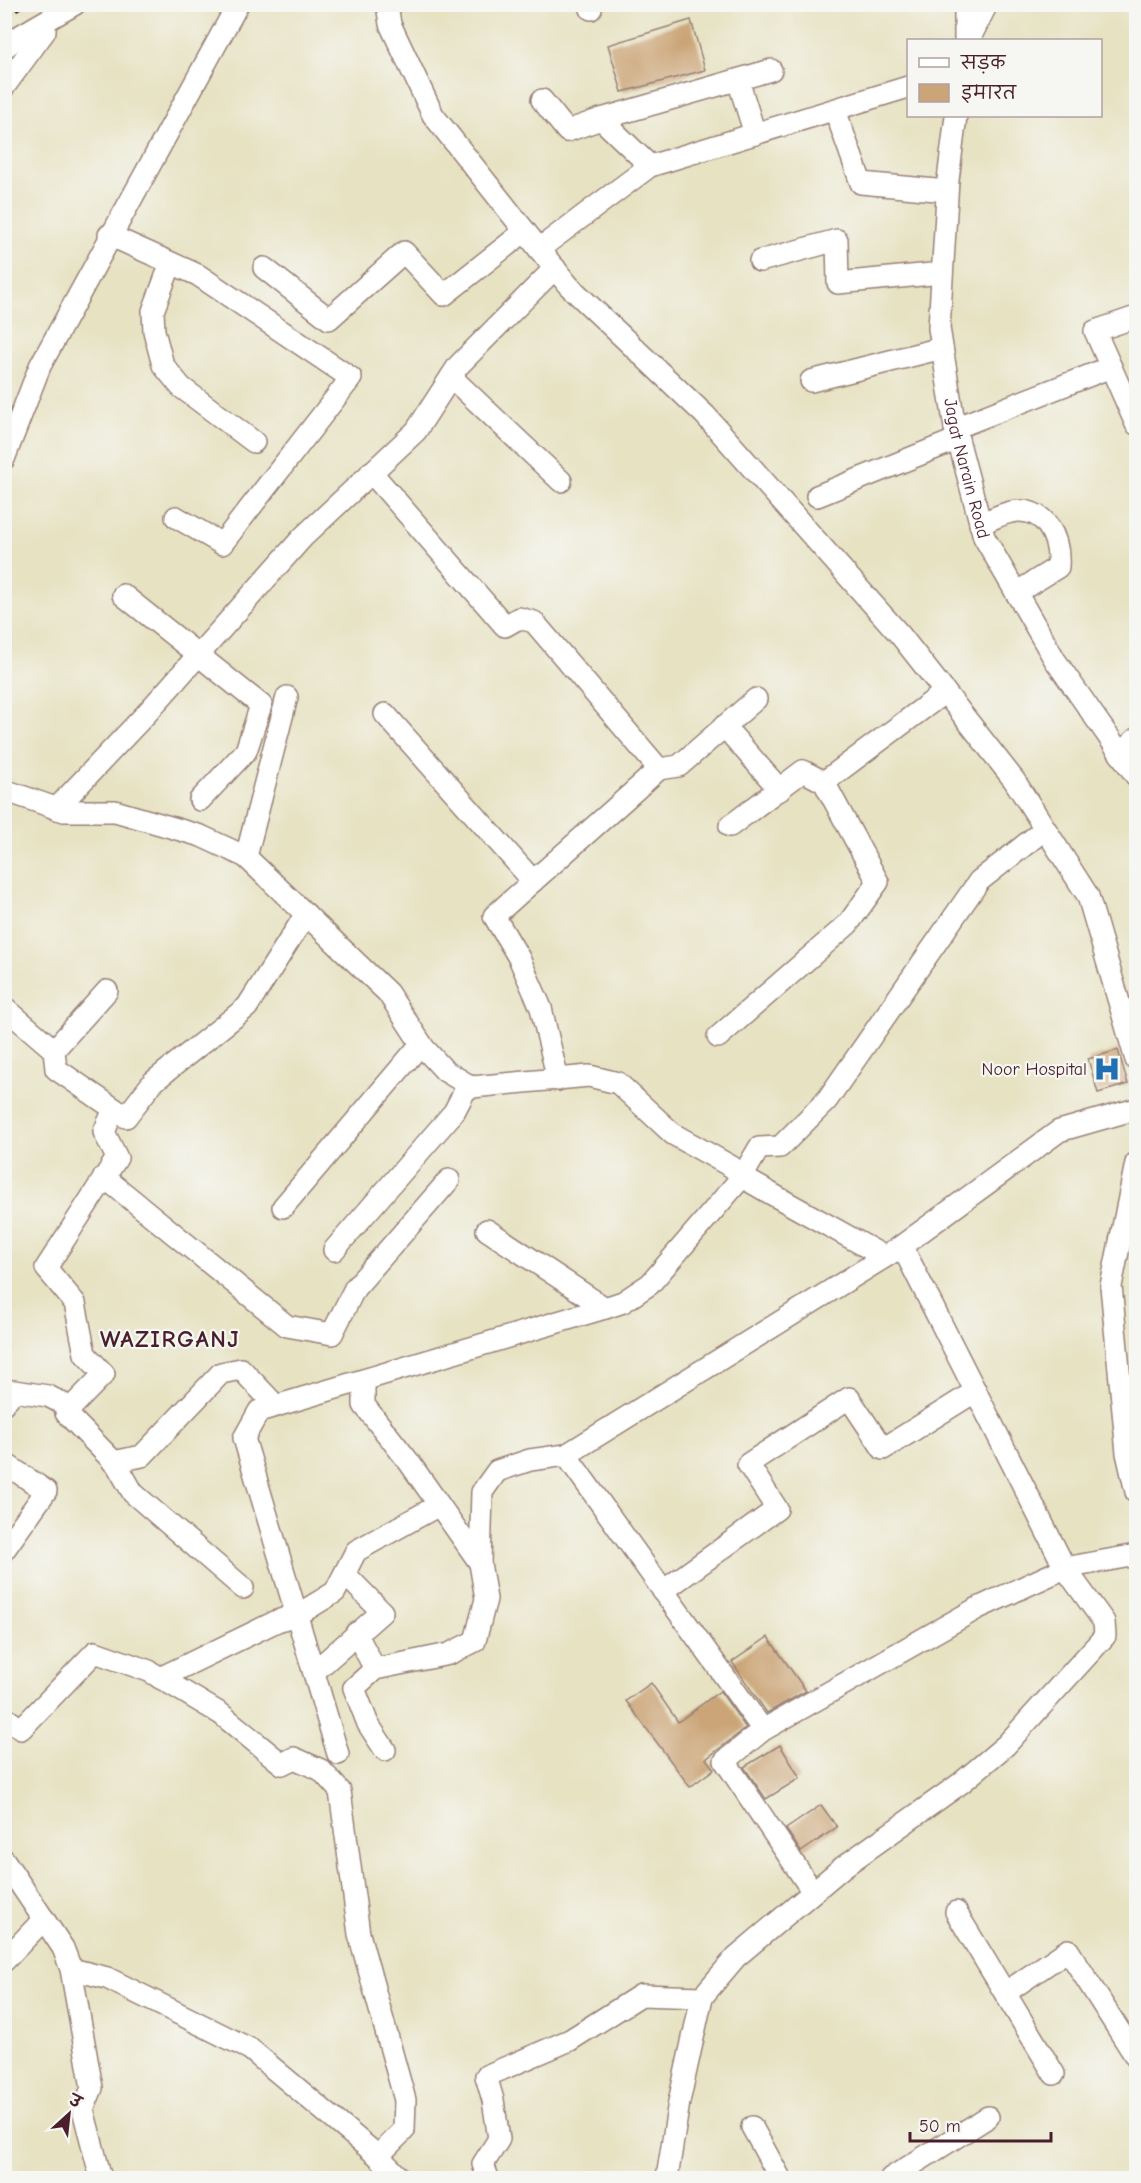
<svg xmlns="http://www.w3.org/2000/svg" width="1141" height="2183" viewBox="0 0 1141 2183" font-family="'Comic Neue','Playpen Sans Deva',sans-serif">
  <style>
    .building { fill: #cba477 }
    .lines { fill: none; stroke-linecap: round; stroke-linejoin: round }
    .minor-casing { stroke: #988076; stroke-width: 24 }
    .minor { stroke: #fff; stroke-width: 21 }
    .rail { stroke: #4a1f2b; stroke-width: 4.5; stroke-dasharray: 9 4.5; stroke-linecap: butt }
    .labels { text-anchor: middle; stroke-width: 4.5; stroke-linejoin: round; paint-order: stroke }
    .street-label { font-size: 18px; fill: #4a1f2b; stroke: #f6f6f2 }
    .poi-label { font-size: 18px; fill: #4a1f2b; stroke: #f6f6f2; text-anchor: end }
    .district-label { font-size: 24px; font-weight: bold; letter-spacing: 1.5px; fill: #4a1f2b; stroke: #f6f6f2 }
  </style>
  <rect width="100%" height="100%" fill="#f6f6f2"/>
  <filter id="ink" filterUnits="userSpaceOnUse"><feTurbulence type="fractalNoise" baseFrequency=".0167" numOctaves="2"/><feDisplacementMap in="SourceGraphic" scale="12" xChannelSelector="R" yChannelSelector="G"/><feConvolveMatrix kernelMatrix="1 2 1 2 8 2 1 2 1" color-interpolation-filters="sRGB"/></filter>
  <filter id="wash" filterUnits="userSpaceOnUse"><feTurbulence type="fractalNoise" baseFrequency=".008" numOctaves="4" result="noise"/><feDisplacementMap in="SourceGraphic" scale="24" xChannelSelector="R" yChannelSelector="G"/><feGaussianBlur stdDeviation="1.35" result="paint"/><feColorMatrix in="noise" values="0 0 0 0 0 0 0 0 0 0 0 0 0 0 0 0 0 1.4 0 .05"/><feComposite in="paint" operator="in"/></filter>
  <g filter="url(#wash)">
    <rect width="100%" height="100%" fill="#e7e2c2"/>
    <g id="blocks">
      <path class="building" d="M691,20L705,70L622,92L608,45Z
        M1118,1050L1128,1084L1098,1093L1088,1059Z
        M768,1637L806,1691L767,1713L732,1662Z
        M651,1683L678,1722L720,1691L746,1728L706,1759L714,1769L690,1787L626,1701Z
        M780,1745L800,1778L766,1799L744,1767Z
        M821,1805L837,1827L801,1852L786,1829Z"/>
    </g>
  </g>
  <g filter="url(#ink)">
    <use href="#blocks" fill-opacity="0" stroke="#988076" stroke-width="1.5"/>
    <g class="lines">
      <defs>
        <g id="minor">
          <path d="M387,4L390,24L433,115L539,249L569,286L705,415L901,636L1014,780L1088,896L1136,1060"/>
          <path d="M590,4L591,9"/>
          <path d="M965,40V4"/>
          <path d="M969,40L987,4"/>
          <path d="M4,48L18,37L75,4"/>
          <path d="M738,80L755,134"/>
          <path d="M4,87L45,31V22"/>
          <path d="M542,100L567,131L601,119L650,166"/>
          <path d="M835,110L861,183L947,191"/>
          <path id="s1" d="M956,116L948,180L939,328L955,428L984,537L1055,660L1136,776"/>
          <path d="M601,119L771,70"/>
          <path d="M109,235L198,275L351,378L222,544L176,517"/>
          <path d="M539,249L650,166L908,87"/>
          <path d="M760,261L837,240L838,283L942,273"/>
          <path d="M171,263L153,311L154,331L163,365L181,387L254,442"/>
          <path d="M264,268L329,319L404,252L444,295L525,231"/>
          <path d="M1136,317L1095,331L1136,424"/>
          <path d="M451,377L561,481"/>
          <path d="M811,381L942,348"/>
          <path d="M955,428L1111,367"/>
          <path d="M4,459L40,366L238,4"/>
          <path d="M371,472L505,626L519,618L534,622L659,769"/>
          <path d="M817,496L958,439"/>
          <path d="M980,524C990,520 1001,514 1011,512C1046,505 1060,539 1058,567L1016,593"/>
          <path d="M123,595L261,705L246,751L200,800"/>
          <path d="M385,714L533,881"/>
          <path d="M724,726L780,790"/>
          <path d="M1120,754L1136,739"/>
          <path d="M4,790L64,811H115L201,836L246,857L388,993L424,1048L445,1071L472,1087L589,1076L618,1083L673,1134L732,1167L742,1177L777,1197L885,1257"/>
          <path d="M56,809L146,714L303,537L416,431L458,366L555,268"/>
          <path d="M730,826L803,771L824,782L945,692"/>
          <path d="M246,857L287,697"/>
          <path d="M4,1007L54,1050L56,1069L126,1117L153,1082L247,1007L306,914"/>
          <path d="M718,1037L848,924L878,882L824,782"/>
          <path d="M54,1050L107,991"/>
          <path d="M558,1080L541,1008L519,958L494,916L659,769L679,766L756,699"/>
          <path d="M114,1109L104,1132L117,1158L46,1268L75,1303L85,1354L104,1374L66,1413L117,1465L133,1493L243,1588"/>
          <path d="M1136,1163L1111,1286L1127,1453L1136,1492"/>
          <path d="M104,1177L287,1326L332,1334L355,1288L449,1180"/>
          <path d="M283,1207L421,1044"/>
          <path d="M487,1230L605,1308L623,1302L650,1284L742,1177L759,1148L780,1147L827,1100L979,881L1045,829"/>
          <path d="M334,1250L454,1112L468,1085"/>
          <path d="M364,1380V1405L409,1462L480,1563"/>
          <path d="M4,1403L14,1391L48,1396L71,1408"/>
          <path d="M566,1455L763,1730"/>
          <path d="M113,1462L142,1456L221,1373L241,1369L276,1406"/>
          <path d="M4,1463L46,1491L4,1550"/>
          <path d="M663,1591L777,1509L748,1464L849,1398L883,1449L976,1391"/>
          <path d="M356,1633L375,1669"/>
          <path d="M315,1671L382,1612L345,1574"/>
          <path d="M160,1678L277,1621L299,1614L335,1592L356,1551L439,1505"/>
          <path d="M4,1717L21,1729L95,1652L149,1671L221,1714L282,1764L294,1758L321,1770L340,1791L359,1934L405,2100L404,2130L378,2156L250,2049L107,1978L71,1969"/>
          <path d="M385,1750L368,1724L354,1688L375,1669L449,1654L475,1641L486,1599L480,1563L482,1492L497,1471L530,1460L566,1455L896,1250L1059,1131L1136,1109"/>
          <path d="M338,1754L244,1438L259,1411L605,1308"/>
          <path d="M4,1860L63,1948L71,1969L92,2088L83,2110L101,2178"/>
          <path d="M813,1892L725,1761L763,1730L976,1609L1065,1568L1136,1555"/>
          <path d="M956,1912L1054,2074"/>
          <path d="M4,1961L44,1919"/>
          <path d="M1005,1993L1068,1950L1136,2057"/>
          <path d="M752,2127L780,2178"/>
          <path d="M378,2156L400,2178"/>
          <path d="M488,2178L483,2164L499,2139L493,2100L486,2076L570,2040L641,1995L702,1997"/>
          <path d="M667,2178L679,2102L702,1997L736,1957L843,1867L961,1783L1006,1745L1105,1636L1104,1622L1065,1568L902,1246"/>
          <path d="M891,2178L988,2117"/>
        </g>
      </defs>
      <use href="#minor" class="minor-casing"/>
      <use href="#minor" class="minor"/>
      <path class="rail" d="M4,17L24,4"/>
    </g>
  </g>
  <defs>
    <symbol id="hospital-bare" viewBox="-9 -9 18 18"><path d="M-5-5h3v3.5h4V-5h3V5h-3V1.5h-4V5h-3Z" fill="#1f6fb2" stroke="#f6f6f2" stroke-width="2.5" paint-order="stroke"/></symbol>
  </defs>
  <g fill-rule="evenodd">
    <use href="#hospital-bare" x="1088" y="1050" width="38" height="38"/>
  </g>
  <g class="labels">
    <g class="street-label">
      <text dy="6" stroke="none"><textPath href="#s1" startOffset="356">Jagat Narain Road</textPath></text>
    </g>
    <g class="poi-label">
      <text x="1087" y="1075">Noor Hospital</text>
    </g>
    <g class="district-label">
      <text x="170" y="1347">WAZIRGANJ</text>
    </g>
  </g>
  <rect width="1141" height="2183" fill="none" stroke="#f6f6f2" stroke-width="24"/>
  <rect x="907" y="39" width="195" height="78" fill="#f6f6f2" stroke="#b1a0a2" stroke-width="1.5"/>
  <rect x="919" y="58" width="30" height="9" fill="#ffffff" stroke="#b1a0a2" stroke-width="1.5"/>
  <text x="961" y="69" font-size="18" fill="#4a1f2b">सड़क</text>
  <rect x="919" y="84" width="30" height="18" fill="#cba477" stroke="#b1a0a2" stroke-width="1.5"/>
  <text x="961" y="99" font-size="18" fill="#4a1f2b">इमारत</text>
  <g transform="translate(69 2114) rotate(27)" stroke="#f6f6f2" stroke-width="4.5" paint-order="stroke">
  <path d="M0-4.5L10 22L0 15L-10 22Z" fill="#4a1f2b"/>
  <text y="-9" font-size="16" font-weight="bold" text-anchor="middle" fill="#4a1f2b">उ</text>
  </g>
  <path d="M910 2132v9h141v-9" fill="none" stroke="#4a1f2b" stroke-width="3"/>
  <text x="919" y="2132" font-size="18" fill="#4a1f2b" stroke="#f6f6f2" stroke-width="4.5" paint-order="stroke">50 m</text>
</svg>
